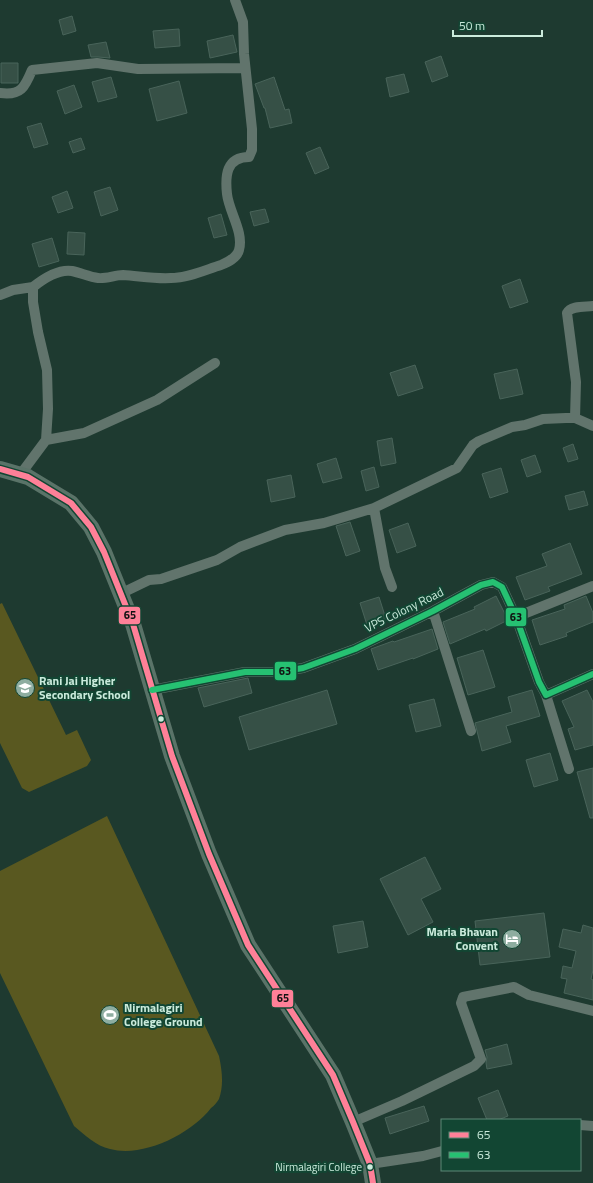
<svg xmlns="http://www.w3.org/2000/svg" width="593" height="1183" viewBox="0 0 593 1183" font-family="'Titillium Web',sans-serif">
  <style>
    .green { fill: #595820 }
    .building { fill: #365046; stroke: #49645a }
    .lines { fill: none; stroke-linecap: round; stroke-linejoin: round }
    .street { stroke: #61746c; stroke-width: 10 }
    .primary { stroke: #5a7368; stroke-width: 16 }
    .bus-1-casing { stroke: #124633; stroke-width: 9 }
    .bus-2-casing { stroke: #124633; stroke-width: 9 }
    .bus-1 { stroke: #ff8098; stroke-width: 6 }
    .bus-2 { stroke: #26c172; stroke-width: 6 }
    .bus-dot { fill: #cbebdc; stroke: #124633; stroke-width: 1.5 }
    .labels { text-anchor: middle; stroke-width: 4; stroke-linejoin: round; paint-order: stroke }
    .bus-label { font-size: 11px; fill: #cbebdc; stroke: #124633; text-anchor: end }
    .street-label { font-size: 12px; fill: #cbebdc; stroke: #124633 }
    .poi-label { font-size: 12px; font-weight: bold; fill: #cbebdc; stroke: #124633; text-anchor: start }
    .line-badge { stroke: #124633; stroke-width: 1.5 }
    .pale-badge-label { font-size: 11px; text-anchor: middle; font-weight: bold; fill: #111 }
  </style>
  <rect width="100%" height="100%" fill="#1e3a30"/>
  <path class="green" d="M2,603L66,735L77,730L91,760L87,766L29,792L22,788L0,743V604Z
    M107,816L219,1056C222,1070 224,1085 219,1099C217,1102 214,1106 211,1108C191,1134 143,1158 110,1149C96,1146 85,1135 74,1126L0,973V871Z"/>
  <path class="building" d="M72,16L76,31L63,35L59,20Z
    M179,29L180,46L155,48L153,31Z
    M233,35L237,52L210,58L207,41Z
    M106,42L110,58L98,57H91L88,45Z
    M441,56L448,76L432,82L425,62Z
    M1,63H18V83H1Z
    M404,74L409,92L390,97L386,78Z
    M111,77L117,97L98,102L92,82Z
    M274,77L285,110L289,109L292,123L270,128L265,108H264L255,84Z
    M179,81L187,113L157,121L149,89Z
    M74,85L82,107L65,114L57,91Z
    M41,123L48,144L34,148L27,127Z
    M81,138L85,149L73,153L69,142Z
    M320,147L329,168L315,174L306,153Z
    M110,187L118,210L101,216L94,192Z
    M67,191L73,208L58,213L52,197Z
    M265,209L269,222L254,226L250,212Z
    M221,214L227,235L214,238L208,218Z
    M68,232L85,233L84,255L67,254Z
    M52,238L59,261L39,267L32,244Z
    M520,279L528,302L510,308L502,286Z
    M415,365L423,388L398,396L390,373Z
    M517,369L523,394L500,399L494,374Z
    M392,438L396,463L381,466L377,441Z
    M573,444L578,459L568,462L563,448Z
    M535,455L541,472L527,477L521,460Z
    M336,458L342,478L323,483L317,464Z
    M374,467L379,487L366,491L361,471Z
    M501,468L508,492L490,498L482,474Z
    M291,475L295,497L271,502L267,480Z
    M584,491L588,505L569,510L565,496Z
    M350,522L360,551L346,556L336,526Z
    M408,523L416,546L397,553L389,530Z
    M570,543L582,574L548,587L550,591L525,600L516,577L547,566L542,554Z
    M496,596L508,620L486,631L485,629L450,644L443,622L475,609L474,607Z
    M586,596L593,613V622L566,633L567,636L540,645L532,620L565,609L564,605Z
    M379,597L386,619L367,625L360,603Z
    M432,629L438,649L413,659V658L378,670L371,649L393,641L394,642Z
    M483,650L495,687L468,695L457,658Z
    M248,678L252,693L204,707L198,688Z
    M327,690L337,724L249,750L239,717Z
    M532,690L540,716L506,726L511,742L482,751L475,723L512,712L508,697Z
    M587,690L593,702V745L575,750L568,729L574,727L562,701Z
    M434,699L441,726L416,732L409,705Z
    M550,753L558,780L534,787L526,760Z
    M593,768V818H590L577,772Z
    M425,857L441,889L421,899L433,922L408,935L380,879Z
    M544,913L550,957L480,965L475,921Z
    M363,921L368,947L338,953L333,926Z
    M583,925L593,928V970L591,979L593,980V1000L564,993L567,979L561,978L563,966L572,968L576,951L559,947L563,929L581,933Z
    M507,1044L512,1064L487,1069L486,1063L487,1057L485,1050Z
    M498,1090L508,1116L498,1120H487L478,1098Z
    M424,1106L429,1121L390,1134L385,1118Z"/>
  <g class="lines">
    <path class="street" d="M0,93C21,96 25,87 32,70L97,63L138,69L245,68
      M0,295L13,290L33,287
      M575,418L576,382L567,313C571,305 585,307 593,306
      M46,440L84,433L157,400L215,363
      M20,475L46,440L48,409L47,370L38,332L33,302V287C43,279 59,269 72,271C81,273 90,277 98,278C106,279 115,275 123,275C139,276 155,279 171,278C188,278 205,270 221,265C228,262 237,258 239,250C244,232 229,212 227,194C225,176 226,157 249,157L252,150V129L244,54L243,22L235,0
      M374,508L385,568L392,587
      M120,594L149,580L161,579L217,560L240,547L285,530L324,523L374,508L457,468L473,445L479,441L512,427L525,425L543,419L566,418H575L593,426
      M433,611L471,731
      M516,617L593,586
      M152,690L245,672H279L303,668L355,649L433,611L481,585L493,582L502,587L516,617L539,682L546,695L593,674
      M546,695L569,769
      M353,1122L402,1101L474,1066L481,1059L461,1003L463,997L514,987L529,995L593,1011
      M580,1125L593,1126
      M370,1164L423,1156L442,1151"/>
    <path class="primary" d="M0,469L28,477L71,503L91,527L104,552L133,624L172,756L209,854L248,945L333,1075L353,1122L370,1164L373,1183"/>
    <defs>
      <path id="bus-1" d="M0,469L28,477L71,503L91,527L104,552L133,624L172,756L209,854L248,945L333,1075L353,1122L370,1164L373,1183"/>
      <path id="bus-2" d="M152,690L245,672H279L303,668L355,649L433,611L481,585L493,582L502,587L516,617L539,682L546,695L593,674"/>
    </defs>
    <use href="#bus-1" class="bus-1-casing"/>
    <use href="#bus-2" class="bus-2-casing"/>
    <use href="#bus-1" class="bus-1"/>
    <use href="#bus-2" class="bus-2"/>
  </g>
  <defs>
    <symbol id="school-disc" viewBox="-11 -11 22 22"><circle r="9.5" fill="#8eada0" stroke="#124633"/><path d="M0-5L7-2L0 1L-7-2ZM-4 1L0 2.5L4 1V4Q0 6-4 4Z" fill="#fff"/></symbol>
    <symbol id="hotel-disc" viewBox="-11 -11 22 22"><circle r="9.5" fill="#8eada0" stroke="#124633"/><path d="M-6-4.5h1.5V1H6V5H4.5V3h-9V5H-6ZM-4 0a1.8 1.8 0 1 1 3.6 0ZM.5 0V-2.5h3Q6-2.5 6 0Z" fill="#fff"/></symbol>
    <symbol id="stadium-disc" viewBox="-11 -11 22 22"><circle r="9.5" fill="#8eada0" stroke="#124633"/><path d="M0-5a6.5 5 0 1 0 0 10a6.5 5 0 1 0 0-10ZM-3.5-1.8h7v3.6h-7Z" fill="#fff"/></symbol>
  </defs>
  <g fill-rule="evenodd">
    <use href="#school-disc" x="14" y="677" width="22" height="22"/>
    <use href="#hotel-disc" x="501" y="928" width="22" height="22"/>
    <use href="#stadium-disc" x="99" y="1004" width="22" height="22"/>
  </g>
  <g class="bus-dot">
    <circle cx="161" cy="719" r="3.5"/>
    <circle cx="370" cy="1167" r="3.5"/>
  </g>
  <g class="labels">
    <g class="bus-label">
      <text x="362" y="1171">Nirmalagiri College</text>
    </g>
    <g class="street-label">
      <text transform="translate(404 610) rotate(-26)" y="4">VPS Colony Road</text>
    </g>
    <g class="poi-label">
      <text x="39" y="685">Rani Jai Higher<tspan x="39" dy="14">Secondary School</tspan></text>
      <text x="498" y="936" text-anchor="end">Maria Bhavan<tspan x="498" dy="14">Convent</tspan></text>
      <text x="124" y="1012">Nirmalagiri<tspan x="124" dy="14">College Ground</tspan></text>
    </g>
  </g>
  <g class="line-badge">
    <rect x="118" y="606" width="23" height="19" rx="4" fill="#ff8098"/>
    <rect x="505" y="607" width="22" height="20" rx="4" fill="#26c172"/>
    <rect x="274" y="661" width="23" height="20" rx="4" fill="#26c172"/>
    <rect x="271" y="989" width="23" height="19" rx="4" fill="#ff8098"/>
  </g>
  <g class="pale-badge-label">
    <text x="130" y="619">65</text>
    <text x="516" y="621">63</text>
    <text x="285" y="675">63</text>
    <text x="283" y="1002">65</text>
  </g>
  <rect x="441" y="1119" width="140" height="52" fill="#124633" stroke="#5c8877"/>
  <rect x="449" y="1132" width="20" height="6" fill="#ff8098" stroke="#5c8877"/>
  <text x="477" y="1139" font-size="12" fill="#cbebdc">65</text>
  <rect x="449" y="1152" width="20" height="6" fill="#26c172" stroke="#5c8877"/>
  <text x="477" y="1159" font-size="12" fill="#cbebdc">63</text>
  <path d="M453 30v6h89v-6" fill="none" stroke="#cbebdc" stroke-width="2"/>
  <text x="459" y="30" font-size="12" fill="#cbebdc" stroke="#124633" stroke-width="3" paint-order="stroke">50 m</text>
</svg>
